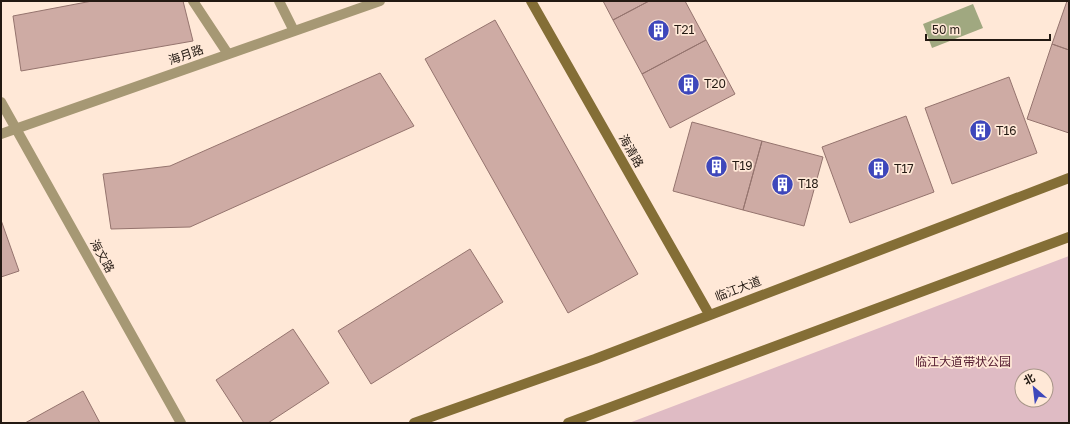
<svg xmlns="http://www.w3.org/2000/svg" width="1070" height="424" viewBox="0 0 1070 424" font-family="'Golos Text','Noto Sans SC',sans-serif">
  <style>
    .green { fill: #dfbbc4; fill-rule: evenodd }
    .water { fill: #a0a880 }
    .building { fill: #ceaba4; stroke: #95746e }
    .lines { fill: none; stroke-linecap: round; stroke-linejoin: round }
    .street { stroke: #a69874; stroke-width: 10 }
    .secondary { stroke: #846e36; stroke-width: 10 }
    .labels { text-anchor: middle; stroke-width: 3.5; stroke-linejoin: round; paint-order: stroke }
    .poi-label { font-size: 12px; fill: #231912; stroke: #ffe8d7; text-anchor: start }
    .street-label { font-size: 12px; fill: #231912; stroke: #ffe8d7 }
    .park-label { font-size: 12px; fill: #531a2f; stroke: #ffe8d7 }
  </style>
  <rect width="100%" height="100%" fill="#ffe8d7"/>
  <path class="green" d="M1069,256V423H629ZM1022,376H1046V400H1022Z"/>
  <path class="water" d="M973,4L983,28L932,48L923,24Z"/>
  <path class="building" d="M92,1H183L193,41L21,71L13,16Z
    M603,1H649L613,20Z
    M649,1H685L706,40L642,74L613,20Z
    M1067,1H1069V50L1052,44Z
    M495,20L638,274L568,313L425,59Z
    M706,40L735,94L670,128L642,74Z
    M1052,44L1069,50V133L1027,119Z
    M380,73L414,126L190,227L111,229L103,174L170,166Z
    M1009,77L1037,153L952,184L925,108Z
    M906,116L934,192L850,223L822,147Z
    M692,122L762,141L743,210L673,191Z
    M762,141L823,157L804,226L743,210Z
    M1,220L19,271L1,277Z
    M470,249L503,302L371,384L338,331Z
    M293,329L329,383L268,423H244L216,380Z
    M83,391L100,423H25Z"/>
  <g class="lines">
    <path class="street" d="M193,1L228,54
      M279,1L294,31
      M1,102L181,423
      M1,134L380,1"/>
    <path class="secondary" d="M531,1L709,314
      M414,423L595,359L1069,178
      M568,423L1069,237"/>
  </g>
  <defs>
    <symbol id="building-disc" viewBox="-11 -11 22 22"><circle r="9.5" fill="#3e47bb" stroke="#ffe8d7"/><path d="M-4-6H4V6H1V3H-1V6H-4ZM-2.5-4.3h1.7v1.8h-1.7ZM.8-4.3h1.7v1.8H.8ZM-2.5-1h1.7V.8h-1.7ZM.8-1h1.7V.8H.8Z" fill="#fff"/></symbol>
  </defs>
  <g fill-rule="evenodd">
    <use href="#building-disc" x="646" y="18" width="25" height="25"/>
    <use href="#building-disc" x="676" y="72" width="25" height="25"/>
    <use href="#building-disc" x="968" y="118" width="25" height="25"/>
    <use href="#building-disc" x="704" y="154" width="25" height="25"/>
    <use href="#building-disc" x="866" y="156" width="25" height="25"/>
    <use href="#building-disc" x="770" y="172" width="25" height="25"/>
  </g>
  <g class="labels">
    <g class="poi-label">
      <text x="674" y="34">T21</text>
      <text x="704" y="88">T20</text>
      <text x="996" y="135">T16</text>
      <text x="732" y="170">T19</text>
      <text x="894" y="173">T17</text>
      <text x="798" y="188">T18</text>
    </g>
    <g class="street-label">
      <text transform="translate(186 55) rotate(-19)" y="4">海月路</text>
      <text transform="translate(631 151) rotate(60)" y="4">海清路</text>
      <text transform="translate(102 256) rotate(61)" y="4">海文路</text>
      <text transform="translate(738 289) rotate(-21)" y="4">临江大道</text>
    </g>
    <g class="park-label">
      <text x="963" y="366">临江大道带状公园</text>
    </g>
  </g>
  <rect width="1070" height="424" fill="none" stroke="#231912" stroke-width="4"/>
  <g transform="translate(1034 388) rotate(332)"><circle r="19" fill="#ffe8d7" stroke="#a79588"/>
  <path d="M0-3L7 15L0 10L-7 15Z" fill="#3e47bb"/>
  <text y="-6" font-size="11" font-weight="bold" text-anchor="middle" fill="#231912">北</text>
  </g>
  <path d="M926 34v6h124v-6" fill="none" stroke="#231912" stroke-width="2"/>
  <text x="932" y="34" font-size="12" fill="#231912" stroke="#ffe8d7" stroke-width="3" paint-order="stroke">50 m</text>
</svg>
